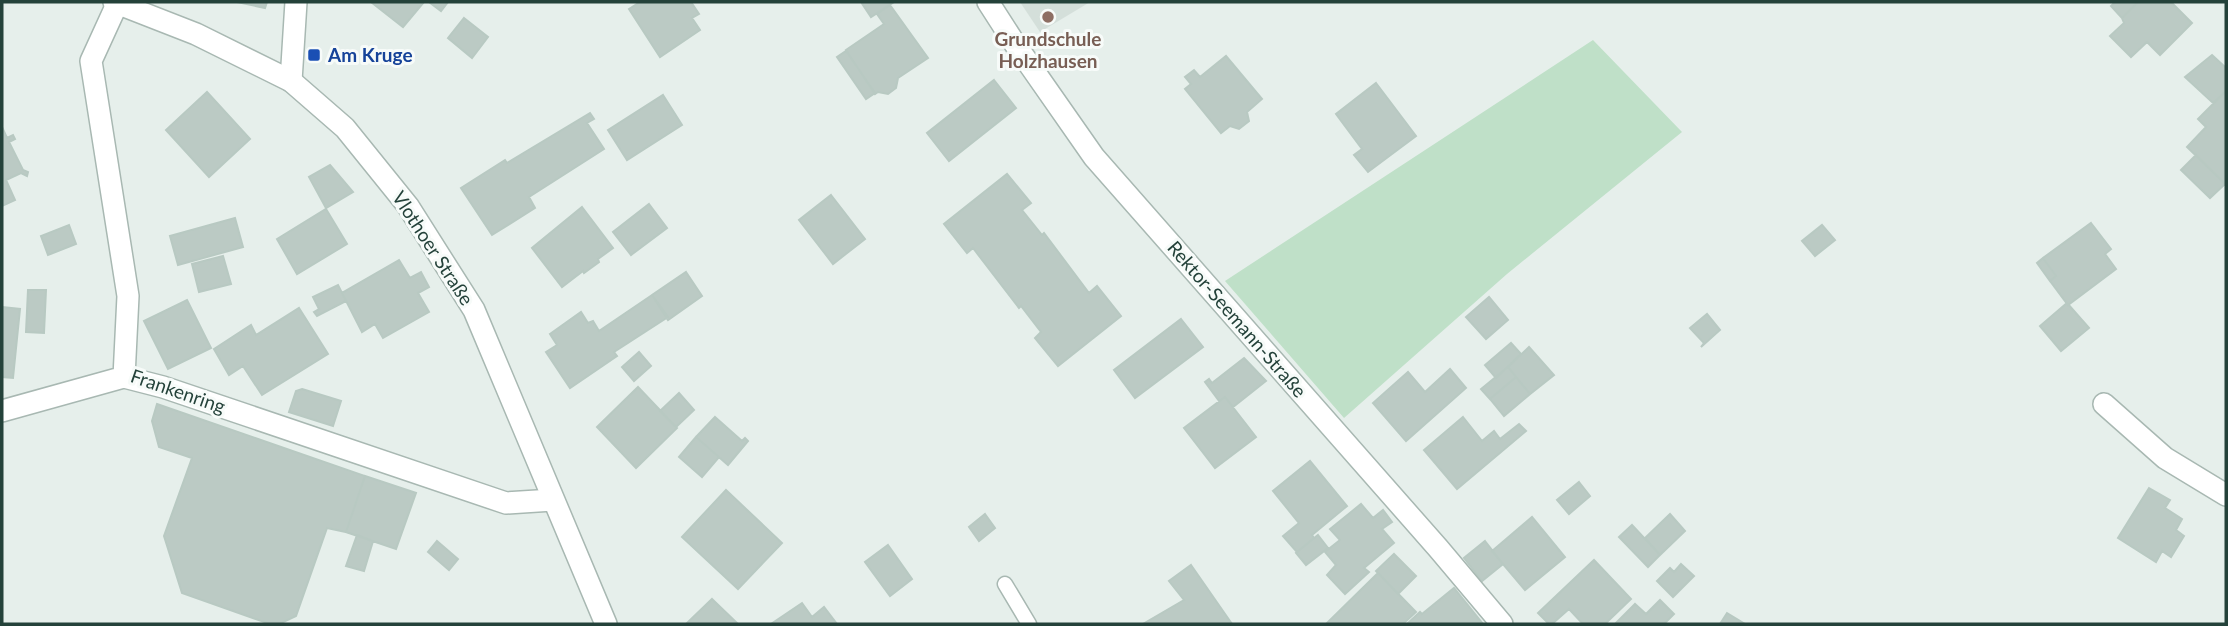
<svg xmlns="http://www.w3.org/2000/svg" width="2228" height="626" viewBox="0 0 2228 626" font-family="Lato,sans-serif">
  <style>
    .built { fill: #d4dfda }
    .green { fill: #bfe0c8 }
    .building { fill: #bbcac4; stroke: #b8c9c2; stroke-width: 2 }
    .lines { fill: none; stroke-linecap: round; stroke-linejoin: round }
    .service-casing { stroke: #a8b8b2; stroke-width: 17 }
    .minor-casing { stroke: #a8b8b2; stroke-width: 24 }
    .tertiary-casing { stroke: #a8b8b2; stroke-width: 24 }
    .service { stroke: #fff; stroke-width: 14 }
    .minor { stroke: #fff; stroke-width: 21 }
    .tertiary { stroke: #fff; stroke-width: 21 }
    .education-dot { fill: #8d6e63; stroke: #f7fbf9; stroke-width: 2.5 }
    .transit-dot { fill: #1a4fb4; stroke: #f7fbf9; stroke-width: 2.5 }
    .labels { text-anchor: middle; stroke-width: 6; stroke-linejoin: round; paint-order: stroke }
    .education-label { font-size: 19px; font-weight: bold; fill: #785e54; stroke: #f7fbf9 }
    .transit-label { font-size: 19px; font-weight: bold; fill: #164399; stroke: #f7fbf9; text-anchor: start }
    .street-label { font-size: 19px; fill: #24423a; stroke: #f7fbf9 }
  </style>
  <rect width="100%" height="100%" fill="#e6efeb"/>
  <path class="built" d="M1020,2H1090L1040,32Z"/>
  <path class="green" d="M1593,40L1682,132L1507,274L1344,418L1225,281Z"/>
  <path class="building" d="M237,2H267L265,8Z
    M371,2H424L403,27Z
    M429,2H448L441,11Z
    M640,2H691L699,14L692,18L700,30L660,57L629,9Z
    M861,2H894L871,17Z
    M2115,2H2138L2122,18L2111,6Z
    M2138,2H2171L2192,23L2160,55L2147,42L2131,57L2110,36L2124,23L2122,18Z
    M890,5L928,58L898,78L896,88L888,94L878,92L875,94L846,50L884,24L877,14Z
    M464,18L488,37L472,58L448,38Z
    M846,51L875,93L866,99L837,57Z
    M2212,55L2226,68V91L2213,103L2185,77Z
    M1226,56L1262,99L1247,112L1249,121L1239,129L1230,126L1221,133L1185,89L1191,84L1185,77L1194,70L1200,77Z
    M994,80L1016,108L949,161L927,133Z
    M1376,83L1416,136L1368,172L1354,155L1362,149L1336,114Z
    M207,92L250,139L209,177L166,130Z
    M2225,92L2226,94V185L2187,147L2206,127L2198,119Z
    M663,95L682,125L627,160L608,130Z
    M590,113L594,119L587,123L604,149L529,197L535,208L492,235L461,188L505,160L507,163Z
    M2,127L7,138L13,135L15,139L9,142L23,170L28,172L27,176L21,173L6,180L15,200L2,206Z
    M2196,155L2225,184L2210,198L2181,170Z
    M330,165L353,192L326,208L309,177Z
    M1007,174L1031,203L1022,210L1042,235L1044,233L1089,293L1097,286L1121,316L1058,366L1035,338L1041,332L1021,306L1019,308L973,248L967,253L944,224Z
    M831,195L865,239L833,264L799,220Z
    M649,204L667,228L631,255L613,232Z
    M582,207L613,248L598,259L599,262L584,273L583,271L562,287L532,248Z
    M326,209L347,244L297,274L277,239Z
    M235,218L243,247L178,265L170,236Z
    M2091,223L2111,249L2105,254L2116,269L2068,305L2050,281L2056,276L2043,258Z
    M69,225L76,244L48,255L41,236Z
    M1822,225L1835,240L1815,256L1802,241Z
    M223,256L231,284L199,292L192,264Z
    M2043,258L2056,276L2050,281L2037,263Z
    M399,260L410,278L421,272L429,287L418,293L429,312L383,338L375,324L362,332L342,293Z
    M686,272L702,296L668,320L652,295Z
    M338,285L346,301L317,316L314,312L319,309L313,297Z
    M28,290H46L44,333L26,332Z
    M652,295L668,317L614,352L617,356L570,388L546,352L557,345L550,334L581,312L588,323L593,321L599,331Z
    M1489,297L1508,320L1486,339L1466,317Z
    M187,300L211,348L168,369L144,321Z
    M2067,303L2089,328L2061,351L2040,326Z
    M2,307L20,309L13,378L2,377Z
    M299,308L328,354L262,395L243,366L229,375L214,349L251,325L256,335Z
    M1707,314L1720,330L1701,347L1704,343L1690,328Z
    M1181,319L1203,347L1135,398L1114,370Z
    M1511,343L1521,354L1496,378L1485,365Z
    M1529,347L1554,375L1530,394L1508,367Z
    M639,352L651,366L634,381L622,367Z
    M1244,358L1266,381L1233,407L1225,397L1219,401L1205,382L1209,379L1212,383Z
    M1508,367L1516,377L1490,399L1481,389Z
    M1450,369L1466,388L1406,441L1373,403L1408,372L1425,392Z
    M1516,377L1530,394L1504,416L1490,399Z
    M638,387L677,428L636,468L597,427Z
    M302,389L341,401L333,426L289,412L296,391Z
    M679,393L694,410L676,427L660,411Z
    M1225,397L1256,437L1215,468L1184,428Z
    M157,404L365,476L346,532L327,528L296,616L279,624H270L182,593L164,536L192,458L159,447L152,421Z
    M715,417L742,441L745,438L748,441L728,465L696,437Z
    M1463,417L1482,441L1494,431L1500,439L1519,424L1526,431L1457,489L1424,450Z
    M696,437L719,457L702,477L679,457Z
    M1310,461L1347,506L1312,535L1314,538L1297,552L1283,536L1299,523L1273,491Z
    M365,476L416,493L396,549L346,532Z
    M1579,482L1590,496L1569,514L1557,500Z
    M2149,488L2170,500L2165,508L2182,519L2176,530L2184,536L2171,557L2162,551L2156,562L2118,538Z
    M726,490L782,543L738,589L682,537Z
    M1361,504L1373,518L1383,510L1392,522L1382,529L1394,543L1364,568L1369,572L1345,594L1327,575L1336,565L1325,552L1340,540L1330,529Z
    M985,514L995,528L979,541L969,527Z
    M1670,514L1685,531L1660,555L1645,538Z
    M1532,517L1565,557L1525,590L1492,551Z
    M1632,525L1660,555L1648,567L1619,537Z
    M357,535L373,541L364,571L346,566Z
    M1318,535L1328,548L1306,565L1296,553Z
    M437,541L458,559L449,570L428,552Z
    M1485,541L1503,564L1482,581L1464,558Z
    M888,545L912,579L890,596L865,562Z
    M1394,554L1416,576L1398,594L1376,571Z
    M1594,560L1631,599L1605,624H1583L1569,609L1552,624H1549L1538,613Z
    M1681,564L1694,576L1673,597L1657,581L1670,568L1674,572Z
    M1191,565L1232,624H1143L1184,600L1169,581Z
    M1378,573L1416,612L1403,624H1326Z
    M1454,588L1483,624H1407L1420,612L1422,614Z
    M712,599L738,624H686Z
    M1660,600L1674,614L1664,624H1615L1635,604L1646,614Z
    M802,603L812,617L824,607L837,624H771Z
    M1727,613L1745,624H1720Z"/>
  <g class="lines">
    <defs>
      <path id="service" d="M1005,584L1029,624"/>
      <path id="minor" d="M118,2L91,61L128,296L124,377
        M988,2L1015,44L1094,157L1438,548L1502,624
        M291,81L296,2
        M2104,404L2165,458L2226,495
        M2,411L124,377L163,387L506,503L553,500"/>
      <path id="tertiary" d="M114,2L196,34L291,81L345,128L408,206L474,310L606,624"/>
    </defs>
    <use href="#service" class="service-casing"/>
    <use href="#minor" class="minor-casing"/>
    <use href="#tertiary" class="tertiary-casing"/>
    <use href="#service" class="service"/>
    <use href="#minor" class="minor"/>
    <use href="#tertiary" class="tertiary"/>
  </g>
  <circle class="education-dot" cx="1048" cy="17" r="7"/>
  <rect class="transit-dot" x="307" y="48" width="14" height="14" rx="3.5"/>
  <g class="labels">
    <g class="education-label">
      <text x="1048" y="46">Grundschule<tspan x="1048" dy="22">Holzhausen</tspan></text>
    </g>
    <g class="transit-label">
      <text x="328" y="62">Am Kruge</text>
    </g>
    <g class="street-label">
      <text transform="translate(433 248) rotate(57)" y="7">Vlothoer Straße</text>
      <text transform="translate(1237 319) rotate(49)" y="7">Rektor-Seemann-Straße</text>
      <text transform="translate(178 391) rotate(19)" y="7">Frankenring</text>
    </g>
  </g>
  <rect width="2228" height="626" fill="none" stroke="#24423a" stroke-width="7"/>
</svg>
